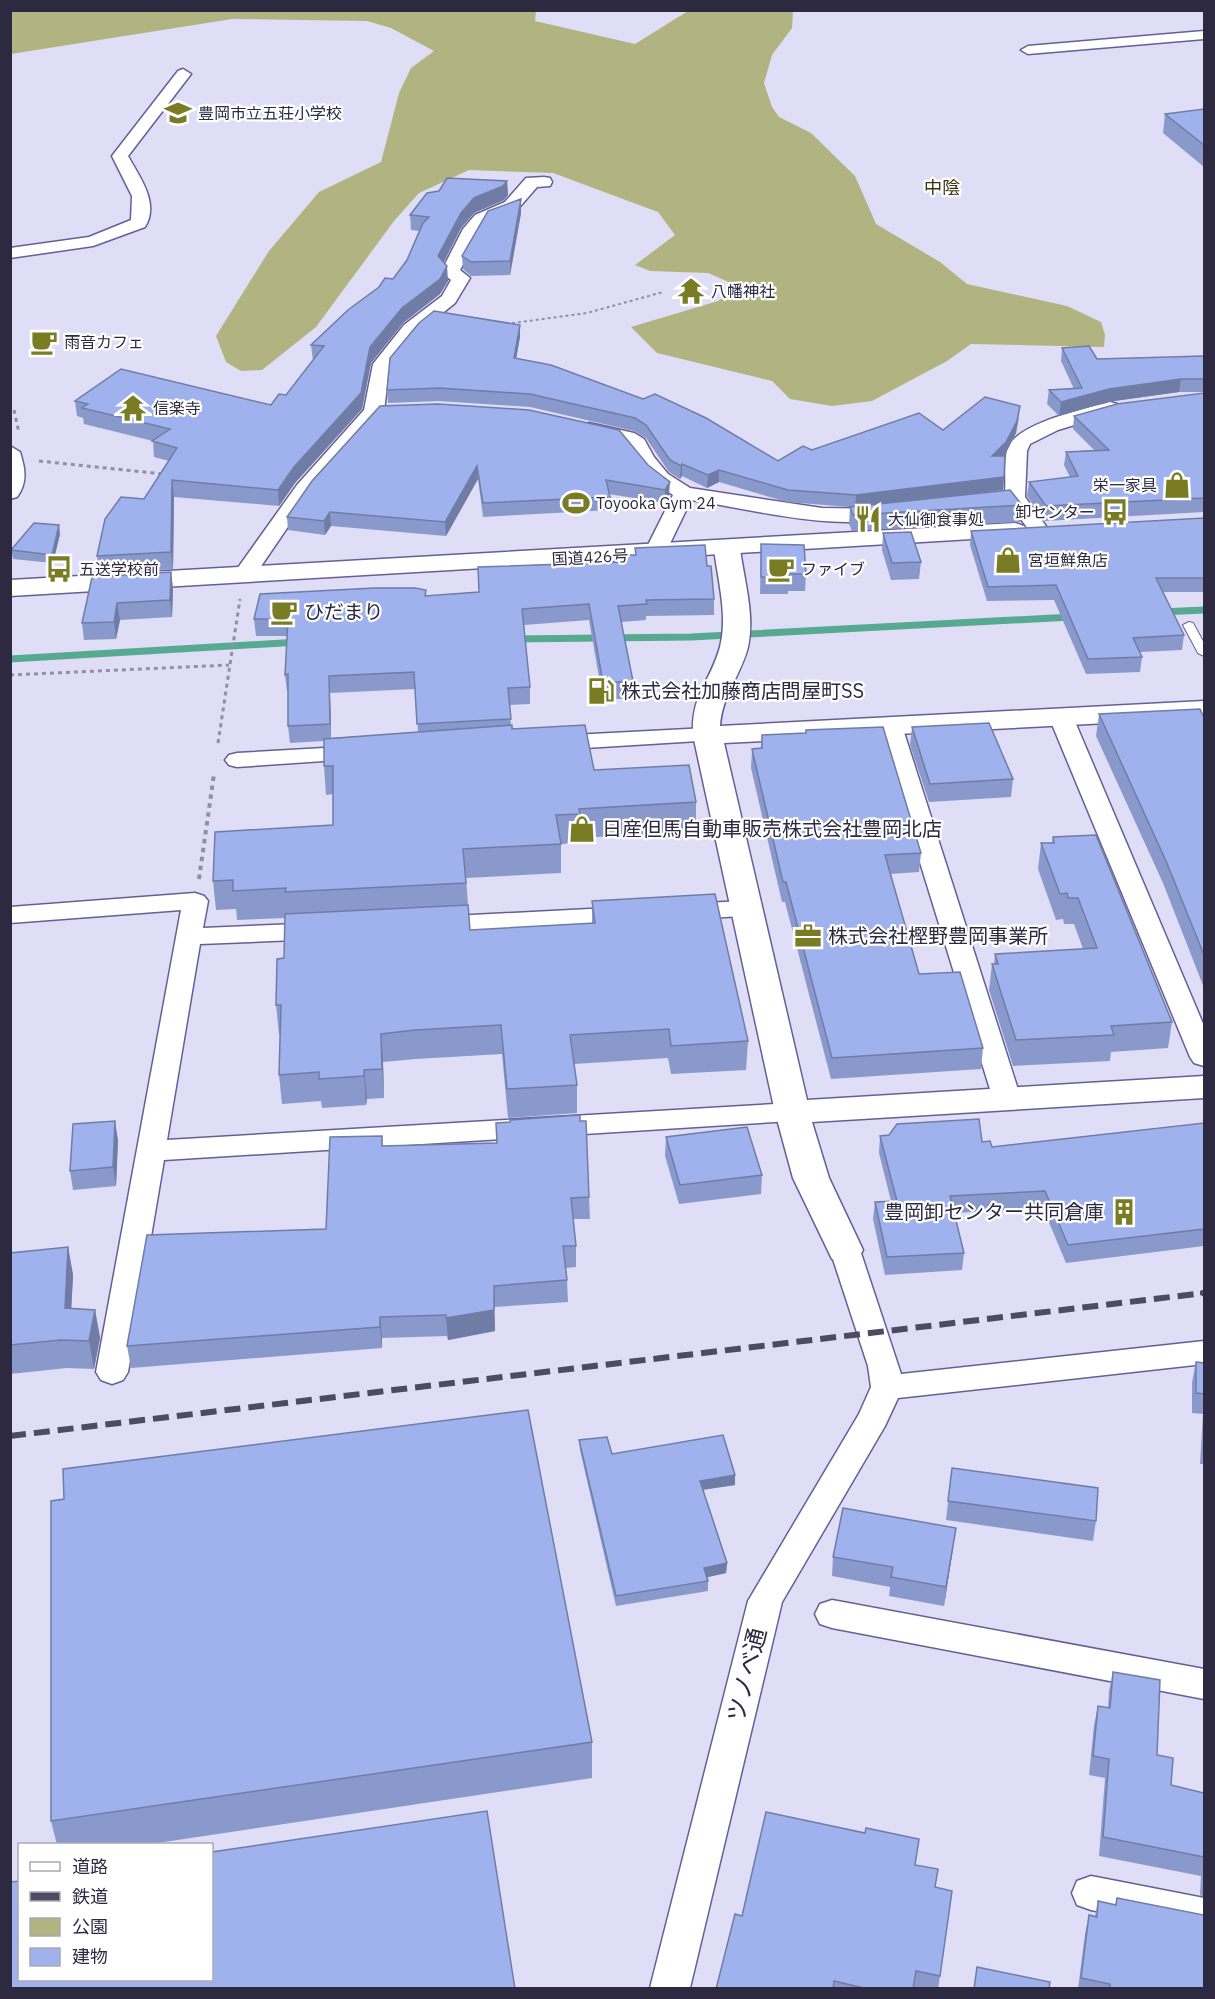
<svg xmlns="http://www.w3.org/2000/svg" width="1215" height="1999" viewBox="0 0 1215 1999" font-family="'IBM Plex Sans','Noto Sans JP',sans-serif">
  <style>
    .green { fill: #b1b481 }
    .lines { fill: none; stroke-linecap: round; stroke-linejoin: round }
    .stream { stroke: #57aa90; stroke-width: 7 }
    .service-casing { stroke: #675e96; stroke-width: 2 }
    .minor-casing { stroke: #675e96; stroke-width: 3 }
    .tertiary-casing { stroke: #675e96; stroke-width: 3 }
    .trunk-casing { stroke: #675e96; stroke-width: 3 }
    .path-far2 { stroke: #918fa7; stroke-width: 2; stroke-dasharray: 3 3; stroke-linecap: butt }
    .path-far1 { stroke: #918fa7; stroke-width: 3; stroke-dasharray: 4 4; stroke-linecap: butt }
    .path { stroke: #918fa7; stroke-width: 4; stroke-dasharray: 4.5 4.5; stroke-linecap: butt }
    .service { fill: #fff; fill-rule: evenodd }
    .minor { fill: #fff; fill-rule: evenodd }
    .tertiary { fill: #fff; fill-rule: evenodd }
    .trunk { fill: #fff; fill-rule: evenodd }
    .rail-far1 { stroke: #4d4a62; stroke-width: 4.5; stroke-dasharray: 12 6; stroke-linecap: butt }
    .rail { stroke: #4d4a62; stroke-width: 6; stroke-dasharray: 16 8; stroke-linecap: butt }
    .wall { fill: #8999cc; fill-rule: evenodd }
    .shaded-wall { fill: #6f7da6 }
    .building { fill: #9fb2ed; stroke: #6f7da6; stroke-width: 1.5 }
    .labels { text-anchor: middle; stroke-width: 4.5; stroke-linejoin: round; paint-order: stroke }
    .far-poi-label { font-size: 16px; fill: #2d2941; stroke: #fff; text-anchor: start }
    .far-street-label { font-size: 16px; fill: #2d2941; stroke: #fff }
    .far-quarter-label { font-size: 18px; fill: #383910; stroke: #fff }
    .poi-label { font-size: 20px; fill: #2d2941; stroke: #fff; text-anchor: start }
    .near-street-label { font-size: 24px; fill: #2d2941; stroke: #fff }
  </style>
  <rect width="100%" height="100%" fill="#e0def7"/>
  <path class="green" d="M11,11H536L535,21L635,44L688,11H793L792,28L772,55L764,83L772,107L779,117L811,133L855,176L876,224L940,262L967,284L1067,306L1101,322L1105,335L1104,347L971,344L947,361L872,401L832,406L790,399L772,381L657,353L631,327L718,301L729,294L731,283L708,273L650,271L635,265L675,235L658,212L553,173L469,170L419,193L394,221L316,327L262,370L241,371L226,362L216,336L269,251L319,192L381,162L399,93L411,68L434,51L391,28L367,21L232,19L11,54Z"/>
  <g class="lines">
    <path class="stream" d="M1161,612L1204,610
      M513,639L691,637L1072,617
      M10,659L299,642"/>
    <defs>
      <path id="service" d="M1189,622L1193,623L1204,643V656L1198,653L1183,625Z"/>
      <path id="minor" d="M1204,31V39L1028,54L1021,50L1028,46Z
        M183,69L191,74L128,156C139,176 160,203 145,227L93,246L10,258V248L89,237L131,220L132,196L112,156L178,71Z
        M544,177L550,178L552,182L550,186L537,187L517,210L487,223L480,231L460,270L470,278L455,303L418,333L389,369L384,411L311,493L251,581H235L232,576L297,485L364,410L373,364L404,325L442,296L451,280L441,272L463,229L475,215L505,202L526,178Z
        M1110,402L1117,404L1120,408L1117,412L1058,430L1030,444L1027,451L1025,497L1048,529L1045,533H1031L1010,504L978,509L971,507L968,503L971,499L1005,492C1006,479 1004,463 1007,450C1015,423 1085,409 1110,402Z
        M589,423L634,433L644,439L654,457L668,474L690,488L822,508L893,509L896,513L893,517C835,532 750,509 691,500L663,558H647L644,553L673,495L654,482L638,463L629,447L621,442L582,433L579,429Z
        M10,446L20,452C25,468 28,482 17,497L10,499Z
        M1061,710L1069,712L1073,717L1204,1026V1066L1194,1063L1190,1057L1049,717L1053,712Z
        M890,719L898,721L902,726L1021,1099L1017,1106L1007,1108L997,1106L993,1099L878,726L882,721Z
        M707,728L715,730L719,735L715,740L553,750L545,748L541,743L545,738L553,736Z
        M359,746L367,748L371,753L367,758L237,767L229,765L225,760L229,755L237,753Z
        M195,893L204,896L208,901L203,928L320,923L329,925L333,931L329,937L320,939L200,944L167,1140L792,1103L802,1105L806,1112L802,1119L792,1121L164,1160L128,1372L123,1380L112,1384L101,1380L96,1372L181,910L10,923V907Z
        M746,901L755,903L759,909L755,915L681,920L672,918L668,912L672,906L681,904Z
        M628,907L637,909L641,915L637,921L433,933L424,931L420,925L424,919L433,917Z
        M845,1239L856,1242L860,1250L901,1374L1204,1341V1364L898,1398L885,1426L782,1602L690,1988H650L748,1601L859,1414L871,1387L868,1366L830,1250L834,1242Z
        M832,1600L1204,1669V1699L832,1628L820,1624L815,1614L820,1604Z
        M1091,1876L1204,1898V1932L1091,1910L1077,1905L1072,1893L1077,1881Z"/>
      <path id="tertiary" d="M727,541L736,543L740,549C744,580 755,615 748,647C741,675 722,695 720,726L1204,701V718L724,743L807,1100L1204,1076V1098L812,1122L829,1178L863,1250L858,1259L845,1263L832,1259L793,1178L775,1112L693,735C691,694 710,683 720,647C728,615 718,581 714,549L718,543Z"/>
      <path id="trunk" d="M1015,523L1024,526L1028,531L1024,536L10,596V580Z"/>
    </defs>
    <use href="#service" class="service-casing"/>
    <use href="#minor" class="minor-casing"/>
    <use href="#tertiary" class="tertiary-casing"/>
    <use href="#trunk" class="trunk-casing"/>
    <path class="path-far2" d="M506,324L587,313L663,292"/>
    <path class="path-far1" d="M14,410L19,433
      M39,461L163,474
      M10,675L229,665
      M218,743L240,599"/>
    <path class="path" d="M199,879L214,774"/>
    <use href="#service" class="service"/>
    <use href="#minor" class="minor"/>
    <use href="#tertiary" class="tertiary"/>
    <use href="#trunk" class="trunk"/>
    <path class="rail-far1" d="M1200,1293H1204"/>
    <path class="rail" d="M10,1436L1204,1293"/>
  </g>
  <path class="wall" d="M1204,109V167L1163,133L1165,114Z
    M507,181L508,195L504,200L474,213L461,228L444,262L448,281L440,294L403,323L371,363L362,409L295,483L279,506L174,497L173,569L99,573L97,556L144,499L169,461L154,457L153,441L84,424L83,418L77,416L75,401L271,405L286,395L313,361L311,345L393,279L407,260L419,231L411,230L410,215Z
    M521,213L510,275L471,276L463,269L462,256Z
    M520,337L516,359L778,461L812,450L1019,418L1016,433L1004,456V477L1003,490L936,498L1022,505L1020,522L852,531L849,524L850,507L787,502L719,482L707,488L682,476L680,479L669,472L646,438L634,431L530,407L439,401L388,403L387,390Z
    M1062,348L1097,359L1204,356V392H1179L1107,402L1059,416L1047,404L1049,390L1074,389L1061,361Z
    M1204,393V517V512L1045,521L1027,496L1029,482L1070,477L1064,465L1066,452L1094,450L1073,429L1074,416Z
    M619,430L669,495L664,503L609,494L610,510L483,517L478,479L446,536L331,526L325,535L288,530L287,517Z
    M1204,518V592H1163L1184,635L1182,650L1140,652L1142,657L1140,672L1086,674L1054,600L987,601L970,545L971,531Z
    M883,533L921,562L919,579L891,580L882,550Z
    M60,534L53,563L13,559L11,550Z
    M761,544L806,574L805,591H788V594H760Z
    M635,548L707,566L714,599V615L646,616V620L621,622L633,681V698L603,700L589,620L524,625L530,687V704L509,705L511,725L512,729L594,770L696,802V831L580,838V843L561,844V873L466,878L470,930L592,923V901L748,1041L746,1070L671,1074L668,1058L574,1064L577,1085V1113L508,1118L502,1054L416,1059L383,1062L384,1098L367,1099L366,1105L322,1108L321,1101L282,1104L279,1075L280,1034H279L276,1005L284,958L285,918L237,920L236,909L216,910L213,881L333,825V794L326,795L324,766V741L290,743L288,726V691H287L285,675L287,636H256L254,619L426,590V596L479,592L621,562L635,555ZM415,689L418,732L331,738L330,693Z
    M171,572L173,589L172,617L120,620L116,639L84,640L82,623Z
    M1099,714L1204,718V988L1163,883L1096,736Z
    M912,727L1013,779L1011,797L929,802L910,745Z
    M806,730L921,853L919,872L890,874L919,974L983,1048L981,1069L831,1079L785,902H782L751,768L752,749L761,748L762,735L805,733Z
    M1053,837L1172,1022L1168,1048L1111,1052L1110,1061L1013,1066L989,990L992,964H994L995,954L1083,949L1074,924H1064L1063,919L1056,920L1038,869L1041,843H1052Z
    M1204,1123V1246L1066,1263L1043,1208L954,1213L964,1253L962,1270L885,1275L873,1219L875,1202L891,1201L879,1153L880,1136L982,1142L992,1147Z
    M382,1136L383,1146L589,1197L590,1219H573L576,1246V1267L566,1268L567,1280L568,1302L494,1307L495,1331L448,1340L447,1336L382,1338V1348L131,1368L127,1346L326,1229Z
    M666,1137L762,1175L761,1194L679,1204L665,1156Z
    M118,1140L116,1186L73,1190L70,1171Z
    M68,1247L73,1275L71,1308L95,1310L100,1338L94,1369L67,1368L10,1374V1253Z
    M1196,1362L1204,1363V1464H1200L1203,1414L1192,1413V1382Z
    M579,1440L612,1454L735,1485L703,1490L727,1563L726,1573L707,1577L708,1581V1591L616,1606L580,1450Z
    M952,1468L1096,1521L1093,1541L946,1520Z
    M953,1548L944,1606L889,1596L890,1587L832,1576L833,1557Z
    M1113,1672L1157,1755L1171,1785L1204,1793V1897L1200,1895L1201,1876L1099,1856L1105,1778L1089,1775L1094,1725L1098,1706L1108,1708L1109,1691Z
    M592,1742V1778L144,1845H57L51,1821Z
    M915,1865L935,1887L940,1976L938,1989H716L742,1916Z
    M1117,1898L1204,1989H1078L1085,1934L1089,1915L1095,1916L1098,1901L1115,1905Z"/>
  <path class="shaded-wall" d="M507,181L508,195L504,200L474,213L461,228L439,271L438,256L461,213L474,198Z
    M521,199V213L510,275V261Z
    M447,266L448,281L440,294L403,323L371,363L362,409L295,483L279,506L278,490L370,347L402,308Z
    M520,325V337L514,370V358Z
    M1181,379L1179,392L1107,402L1059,416L1061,402L1109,389Z
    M1020,406L1016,433L1005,455L991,469L992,456Z
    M682,464V476L680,479L681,466Z
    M477,466L478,479L446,536L445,522Z
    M719,470V482L707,488L708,475Z
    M1004,477L1003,490L855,508L856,495Z
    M172,480L174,497L173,569L171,552Z
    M670,482L669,495L664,503L665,490Z
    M330,512L331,526L325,535L324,521Z
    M59,525L60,534L53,563L52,555Z
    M171,572L173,589L172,617L170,600Z
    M117,603L120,620L116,639L114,622Z
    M329,676L330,693L331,741L330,724Z
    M381,1034L383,1062L384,1098L382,1069Z
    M364,1070L367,1099L366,1105L364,1076Z
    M115,1121L118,1140L116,1186L113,1167Z
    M68,1247L73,1275L70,1336L65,1308Z
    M494,1286L495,1331L448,1340L446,1318Z
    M95,1310L100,1338L94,1369L89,1341Z
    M380,1317L382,1338V1348L380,1327Z
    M735,1475V1485L700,1490V1481Z
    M956,1528L953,1548L944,1606L946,1587Z
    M727,1563L726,1573L704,1578V1568Z"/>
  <path class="building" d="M1204,109V145L1165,114Z
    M447,178L507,181L503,186L474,198L461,213L438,256L447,266L440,279L402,308L370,347L361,393L294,467L278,490L172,480L171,552L97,556L105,519L121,497L144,499L177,448L152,441L170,429L82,408L88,404L75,401L121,369L271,405L279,394L286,395L324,346L311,345L348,310L379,287L385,278L393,279L407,260L423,223L429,217L410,215L427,193L439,191Z
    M521,199L510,261L471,262L462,256L488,211Z
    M434,311L520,325L514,358L551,365L643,399L655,394L706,418L778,461L803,446L812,450L919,413L943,430L985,397L1020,406L1017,421L1006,442L992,456H1005L1004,477L856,495L788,490L719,470L708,475L682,464L681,466L670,460L646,425L635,418L530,394L439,388L387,390L390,358L419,323Z
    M1089,346L1097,359L1204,356V379H1181L1109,389L1061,402L1049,390L1082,388L1062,348Z
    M1204,393V498L1046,506L1029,482L1078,476L1066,452L1109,450L1074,416L1117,404Z
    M438,404L529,410L619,430L648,465L670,482L665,490L606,480L610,497L483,503L477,466L445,522L330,512L324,521L287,517L312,481L380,406Z
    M1010,490L1022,505L853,515L850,507Z
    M1204,518V578H1156L1184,635L1133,638L1142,657L1088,659L1056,585L988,587L971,531Z
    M34,523L59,525L52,555L11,550Z
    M911,532L921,562L892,563L883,533Z
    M761,544L804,545L806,574H789V578L761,577Z
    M705,545L707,566H711L714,599L646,600L647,604L618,606L633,681L603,683L589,604L522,609L530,687L508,688L511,719L417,724L414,672L329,676L330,724L288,726V674L285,675L288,619H254L260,594L374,588H415L426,590L425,596L479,592L478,567L621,562L622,555H636L635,548Z
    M171,572L170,600L117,603L114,622L82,623L92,577Z
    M1200,709L1204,718V955L1166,861L1099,714Z
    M989,723L1013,779L930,784L912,727Z
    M512,725V729L585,725L594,770L689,765L696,802L579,809L580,814L556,815L561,844L463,849L466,883L285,892L286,888L233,891V880L213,881L215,832L333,825V766H324V739Z
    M883,727L921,853L885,855L919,974L960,972L983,1048L832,1058L786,882H783L752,749L762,748V735L806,733V730Z
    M1096,835L1172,1022L1111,1026L1114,1035L1016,1040L992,964H998L995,954L1097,948L1078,898H1068L1067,893L1060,894L1041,843H1054L1053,837Z
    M715,894L748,1041L671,1046L669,1029L570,1035L577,1085L507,1089L501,1025L415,1030L381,1034L382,1069L364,1070V1076L319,1079V1072L279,1075L281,1005H276L277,959L284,958L285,914L468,905L470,930L595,923L592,901Z
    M580,1115V1121H586L589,1197L571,1198L576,1246H563L567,1280L494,1286V1310L446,1318V1315L380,1317V1327L127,1346L147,1235L326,1229L330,1137L382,1136V1146L497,1143L496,1123L510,1122V1120Z
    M979,1119L982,1142L990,1141L992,1147L1204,1123V1229L1068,1245L1045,1191L950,1196L964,1253L887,1257L875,1202L897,1201L880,1136L889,1135L897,1124Z
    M115,1121L113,1167L70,1171L73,1124Z
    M747,1127L762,1175L680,1185L666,1137Z
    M68,1247L65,1308L95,1310L89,1341L61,1340L10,1345V1253Z
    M1196,1362L1204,1363V1394L1196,1393Z
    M528,1410L592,1742L51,1821V1501L64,1499L63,1469Z
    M723,1435L735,1475L700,1481L727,1563L704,1568L708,1581L616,1596L579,1440L607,1437L612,1454Z
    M952,1468L1098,1488L1096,1521L948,1501Z
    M843,1508L956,1528L946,1587L891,1577L893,1567L833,1557Z
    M1113,1672L1160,1680L1157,1755L1173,1758L1171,1785L1204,1793V1857L1103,1837L1109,1759L1093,1756L1098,1706L1110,1708Z
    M487,1811L515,1989H10V1882L20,1881V1980H212V1852Z
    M766,1812L865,1833L866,1828L919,1839L915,1865L938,1869L935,1887L952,1891L940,1976L916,1971L913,1989H868L834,1981L833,1989L810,1988V1989H716L735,1914L742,1916Z
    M1117,1898L1204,1915V1989H1110V1984L1081,1978L1089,1915L1097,1917L1098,1901L1116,1905Z
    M977,1967L1050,1982L1049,1989H974Z"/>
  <defs>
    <symbol id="school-bare" viewBox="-9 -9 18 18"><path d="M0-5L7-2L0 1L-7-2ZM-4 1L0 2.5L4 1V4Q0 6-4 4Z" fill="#7a7c24" stroke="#fff" stroke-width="2.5" paint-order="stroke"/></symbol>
    <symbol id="temple-bare" viewBox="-9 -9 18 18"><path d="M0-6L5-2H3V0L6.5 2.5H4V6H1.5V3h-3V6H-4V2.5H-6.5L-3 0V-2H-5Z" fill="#7a7c24" stroke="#fff" stroke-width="2.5" paint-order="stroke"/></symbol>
    <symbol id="cafe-bare" viewBox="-9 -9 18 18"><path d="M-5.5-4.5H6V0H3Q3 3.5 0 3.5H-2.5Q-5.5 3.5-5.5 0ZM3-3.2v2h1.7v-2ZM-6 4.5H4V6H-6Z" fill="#7a7c24" stroke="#fff" stroke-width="2.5" paint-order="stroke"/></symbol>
    <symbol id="shop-bare" viewBox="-9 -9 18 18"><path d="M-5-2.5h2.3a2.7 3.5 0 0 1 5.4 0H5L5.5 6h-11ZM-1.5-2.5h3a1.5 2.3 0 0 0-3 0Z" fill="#7a7c24" stroke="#fff" stroke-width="2.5" paint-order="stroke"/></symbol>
    <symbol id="stadium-bare" viewBox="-9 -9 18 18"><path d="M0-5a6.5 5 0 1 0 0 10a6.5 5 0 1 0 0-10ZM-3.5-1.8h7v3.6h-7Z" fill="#7a7c24" stroke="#fff" stroke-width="2.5" paint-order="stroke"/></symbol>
    <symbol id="bus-bare" viewBox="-9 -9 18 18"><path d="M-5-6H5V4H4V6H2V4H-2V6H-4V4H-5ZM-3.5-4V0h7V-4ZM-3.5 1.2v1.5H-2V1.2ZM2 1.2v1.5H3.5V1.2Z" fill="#7a7c24" stroke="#fff" stroke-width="2.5" paint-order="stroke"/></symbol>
    <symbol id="restaurant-bare" viewBox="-9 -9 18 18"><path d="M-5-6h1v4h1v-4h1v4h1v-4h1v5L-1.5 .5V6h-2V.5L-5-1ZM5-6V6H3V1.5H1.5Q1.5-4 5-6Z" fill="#7a7c24" stroke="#fff" stroke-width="2.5" paint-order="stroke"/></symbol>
    <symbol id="fuel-bare" viewBox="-9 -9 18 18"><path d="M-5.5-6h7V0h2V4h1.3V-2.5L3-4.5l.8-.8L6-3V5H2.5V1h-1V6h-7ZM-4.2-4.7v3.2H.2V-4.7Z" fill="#7a7c24" stroke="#fff" stroke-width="2.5" paint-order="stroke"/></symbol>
    <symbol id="office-bare" viewBox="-9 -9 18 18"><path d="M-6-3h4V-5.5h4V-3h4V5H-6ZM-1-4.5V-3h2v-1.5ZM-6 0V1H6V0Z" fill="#7a7c24" stroke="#fff" stroke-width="2.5" paint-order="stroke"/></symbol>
    <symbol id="building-bare" viewBox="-9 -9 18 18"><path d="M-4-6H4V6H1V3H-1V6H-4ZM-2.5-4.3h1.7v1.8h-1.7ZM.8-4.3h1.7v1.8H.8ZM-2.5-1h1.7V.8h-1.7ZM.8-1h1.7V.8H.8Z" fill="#7a7c24" stroke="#fff" stroke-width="2.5" paint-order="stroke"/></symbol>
  </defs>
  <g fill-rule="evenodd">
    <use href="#school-bare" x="159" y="94" width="38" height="38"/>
    <use href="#temple-bare" x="672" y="272" width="38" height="38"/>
    <use href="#cafe-bare" x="25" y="323" width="38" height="38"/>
    <use href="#temple-bare" x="114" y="389" width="38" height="38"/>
    <use href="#shop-bare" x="1158" y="466" width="38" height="38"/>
    <use href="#stadium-bare" x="557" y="484" width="38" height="38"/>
    <use href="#bus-bare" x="1096" y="493" width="38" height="38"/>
    <use href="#restaurant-bare" x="849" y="500" width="38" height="38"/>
    <use href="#shop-bare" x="989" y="541" width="38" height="38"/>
    <use href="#bus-bare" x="40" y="550" width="38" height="38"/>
    <use href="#cafe-bare" x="762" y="550" width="38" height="38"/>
    <use href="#cafe-bare" x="265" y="593" width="38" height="38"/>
    <use href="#fuel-bare" x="582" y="672" width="38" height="38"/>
    <use href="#shop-bare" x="563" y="810" width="38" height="38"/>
    <use href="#office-bare" x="789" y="917" width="38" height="38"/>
    <use href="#building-bare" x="1105" y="1193" width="38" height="38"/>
  </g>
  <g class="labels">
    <g class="far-poi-label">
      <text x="198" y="119">豊岡市立五荘小学校</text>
      <text x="711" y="297">八幡神社</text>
      <text x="64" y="348">雨音カフェ</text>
      <text x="153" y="414">信楽寺</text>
      <text x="1157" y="491" text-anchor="end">栄一家具</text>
      <text x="596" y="509">Toyooka Gym 24</text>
      <text x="1095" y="518" text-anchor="end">卸センター</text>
      <text x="888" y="525">大仙御食事処</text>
      <text x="1028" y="566">宮垣鮮魚店</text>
      <text x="79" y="575">五送学校前</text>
      <text x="801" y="575">ファイブ</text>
    </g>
    <g class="far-street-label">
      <text transform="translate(590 557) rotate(-3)" y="6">国道426号</text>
    </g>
    <g class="far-quarter-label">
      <text x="942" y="194">中陰</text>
    </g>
    <g class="poi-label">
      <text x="304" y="619">ひだまり</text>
      <text x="621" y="698">株式会社加藤商店問屋町SS</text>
      <text x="602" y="836">日産但馬自動車販売株式会社豊岡北店</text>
      <text x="828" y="943">株式会社樫野豊岡事業所</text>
      <text x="1104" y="1219" text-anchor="end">豊岡卸センター共同倉庫</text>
    </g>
    <g class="near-street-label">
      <text transform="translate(747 1675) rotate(-76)" y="8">ツノベ通</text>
    </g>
  </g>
  <rect width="1215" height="1999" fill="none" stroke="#2d2941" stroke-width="24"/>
  <rect x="18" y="1843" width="195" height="138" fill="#ffffff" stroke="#aba9b3" stroke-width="1.5"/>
  <rect x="30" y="1862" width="30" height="9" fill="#ffffff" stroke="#aba9b3" stroke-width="1.5"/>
  <text x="72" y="1873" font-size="18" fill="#2d2941">道路</text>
  <rect x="30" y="1892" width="30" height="9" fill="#4d4a62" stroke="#aba9b3" stroke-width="1.5"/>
  <text x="72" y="1903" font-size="18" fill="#2d2941">鉄道</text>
  <rect x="30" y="1918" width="30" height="18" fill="#b1b481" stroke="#aba9b3" stroke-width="1.5"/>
  <text x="72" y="1933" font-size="18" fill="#2d2941">公園</text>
  <rect x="30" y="1948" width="30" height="18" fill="#9fb2ed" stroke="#aba9b3" stroke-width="1.5"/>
  <text x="72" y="1963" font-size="18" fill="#2d2941">建物</text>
</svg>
